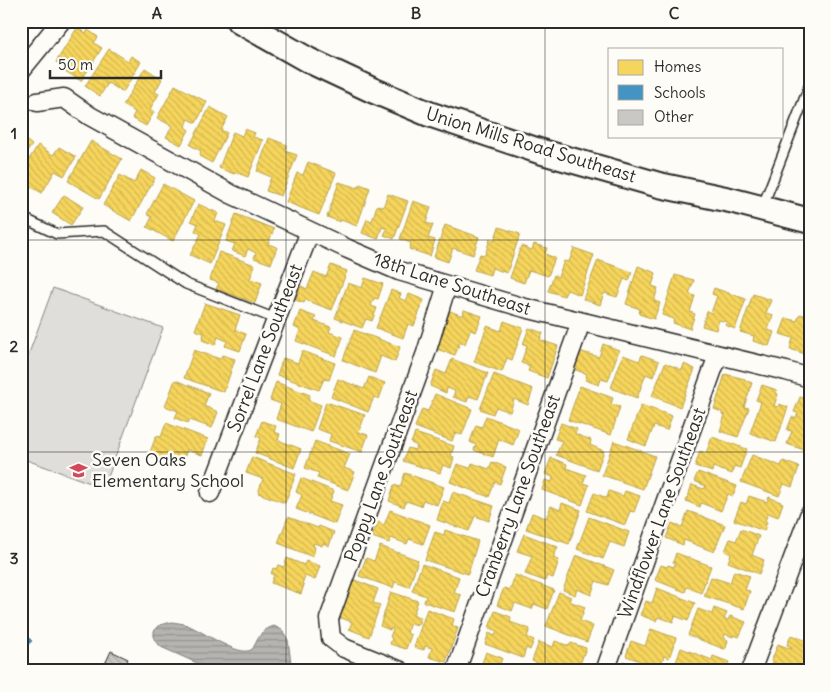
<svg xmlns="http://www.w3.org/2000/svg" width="831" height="692" viewBox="0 0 831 692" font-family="Delius,sans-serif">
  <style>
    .pitch { fill: #dfdeda; stroke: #858482 }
    .water { fill: url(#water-rules); stroke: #7e7d7b }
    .homes { fill: url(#homes-back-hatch); stroke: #b9a24d }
    .schools { fill: url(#schools-back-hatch); stroke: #3c7495 }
    .building { fill: url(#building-back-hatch); stroke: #2b2b2b }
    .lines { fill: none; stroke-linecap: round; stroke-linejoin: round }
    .lane-casing { stroke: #2b2b2b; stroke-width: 12 }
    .street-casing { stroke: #2b2b2b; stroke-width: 21 }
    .secondary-casing { stroke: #2b2b2b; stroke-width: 28 }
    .lane { stroke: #fdfcf7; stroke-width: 9 }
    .street { stroke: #fdfcf7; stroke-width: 18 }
    .secondary { stroke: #fdfcf7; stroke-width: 24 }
    .grid { fill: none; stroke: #2b2b2b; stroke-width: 1; stroke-opacity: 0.55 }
    .labels { text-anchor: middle; stroke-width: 5; stroke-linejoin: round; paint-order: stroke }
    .street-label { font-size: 18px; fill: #2b2b2b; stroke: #fdfcf7 }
    .poi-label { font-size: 18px; fill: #2b2b2b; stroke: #fdfcf7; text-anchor: start }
    .neatline { fill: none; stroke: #2b2b2b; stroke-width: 2 }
    .grid-label { font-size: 16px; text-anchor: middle; font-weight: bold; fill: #2b2b2b }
  </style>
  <defs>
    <pattern id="water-rules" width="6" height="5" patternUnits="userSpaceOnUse" patternTransform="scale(1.25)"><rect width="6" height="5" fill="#b5b4b1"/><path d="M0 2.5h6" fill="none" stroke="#939390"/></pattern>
    <pattern id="homes-back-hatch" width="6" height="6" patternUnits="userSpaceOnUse" patternTransform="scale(1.25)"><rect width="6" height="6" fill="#f6d55c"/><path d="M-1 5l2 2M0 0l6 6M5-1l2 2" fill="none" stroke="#d3b750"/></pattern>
    <pattern id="schools-back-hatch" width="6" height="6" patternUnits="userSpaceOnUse" patternTransform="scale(1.25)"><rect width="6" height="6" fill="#4393c3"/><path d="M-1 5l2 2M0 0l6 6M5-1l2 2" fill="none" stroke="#38789f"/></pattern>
    <pattern id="building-back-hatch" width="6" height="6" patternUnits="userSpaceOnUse" patternTransform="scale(1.25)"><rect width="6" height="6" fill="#c9c8c4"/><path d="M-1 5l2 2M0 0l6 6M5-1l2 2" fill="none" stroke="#adaca9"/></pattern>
  </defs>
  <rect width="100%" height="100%" fill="#fdfcf7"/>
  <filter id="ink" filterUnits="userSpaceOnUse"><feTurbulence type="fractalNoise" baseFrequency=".02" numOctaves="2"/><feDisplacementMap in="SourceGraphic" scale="10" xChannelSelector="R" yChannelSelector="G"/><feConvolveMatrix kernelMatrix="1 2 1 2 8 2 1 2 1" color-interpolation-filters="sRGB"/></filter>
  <g filter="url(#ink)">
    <path class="pitch" d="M53,288L163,328L104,488L21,458V375Z"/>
    <path class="water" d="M172,622C177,623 182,623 187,625C201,630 238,657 251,650C255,647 256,641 259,637C262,631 268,628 274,626L282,630L288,640L292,671H215L161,647L154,639V631L160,625Z"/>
    <path class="homes" d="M77,28L86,33L88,30L98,37L94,43L102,48L81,81L65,71L67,68L56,62Z
      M109,49L128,61L131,56L141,62L123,92L108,83L100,96L85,86Z
      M145,68L162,79L155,92L159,94L150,109L154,112L146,126L132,118L135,112L123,105Z
      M175,85L207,102L196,123L189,119L185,127L189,130L181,145L166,137L172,126L157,118Z
      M210,107L228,117L221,130L227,133L212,163L199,156L201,151L190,145Z
      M245,129L255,133L253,137L263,140L248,177L235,172L234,174L219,168L233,132L242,136Z
      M21,136L32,145L21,160Z
      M269,138L287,145L285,151L297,155L281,196L266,191L271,177L257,171Z
      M91,141L122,159L99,199L68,181Z
      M38,145L53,155L59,147L76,157L64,176L55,171L42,193L21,181V172Z
      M308,162L336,173L319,215L286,202L297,173L303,175Z
      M141,170L155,178L131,221L103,205L120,175L134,183Z
      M339,182L358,188L360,184L370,188L357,226L341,220L340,222L327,217Z
      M163,184L194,201L173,241L147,227L152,217L147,214Z
      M388,194L408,201L394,239L384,235L387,229L382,227L378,239L362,233L367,219L372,221L377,205L383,207Z
      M64,195L83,207L71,225L52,213Z
      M413,201L431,207L426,223L433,225L428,238L435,240L430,256L409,249L411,243L400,239Z
      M198,204L218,213L215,221L226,225L210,264L190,255L201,234L195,231L198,224L191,221Z
      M236,214L274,229L268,244L277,247L271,264L254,258L256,253L248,249L245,256L232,251L235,244L226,241Z
      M445,225L479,237L473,255L453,248L448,262L434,257Z
      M499,227L520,234L507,273L492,268L490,275L474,270L480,254L485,255L490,239L494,241Z
      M534,244L547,248L545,254L555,258L548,276L529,270L524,283L510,278L521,246L532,250Z
      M574,248L594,255L580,295L567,290L564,296L548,291L554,275L558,277L564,261L569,262Z
      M219,252L255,265L250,279L262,283L255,303L216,289L219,283L210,280Z
      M598,260L632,272L629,281L624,279L617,297L604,293L600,305L583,299Z
      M331,265L347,271L332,310L305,300L304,303L295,300L301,286L307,289L314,272L326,277Z
      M638,266L656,273L652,286L658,288L654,301L660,303L654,319L639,314L640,309L626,304Z
      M675,275L694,280L689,294L695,296L690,312L695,314L690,329L673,323L674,319L662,315Z
      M365,278L383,284L378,299L374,298L371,306L377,308L372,321L366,319L362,328L335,318L348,283L362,288Z
      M714,288L746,299L735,329L725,325L727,322L719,320L716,330L702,326L707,311L711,313L717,296L712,294Z
      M391,290L401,294L399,298L406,301L409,294L424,300L414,326L408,324L403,338L376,328Z
      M753,294L771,300L766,313L773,315L768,330L774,332L769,346L753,341L754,336L740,332Z
      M205,303L240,315L235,330L246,334L240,351L225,346L227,341L218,337L215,345L202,340L204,333L195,330Z
      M464,310L482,316L476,332L470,330L465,344L460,342L455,355L436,349L450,311L463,316Z
      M300,311L316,317L314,321L331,327L329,332L343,337L336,356L296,341L300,330L294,327Z
      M800,314L810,317V348L808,355L790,349L793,338L780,334L786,318L797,321Z
      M504,321L523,328L512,360L507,358L502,372L474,362L487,326L501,331Z
      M529,328L543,333L540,340L558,346L547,378L528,371L530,366L521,363L527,345L523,344Z
      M354,330L400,347L395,362L381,356L375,373L343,360Z
      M603,344L619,350L608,381L601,379L599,385L585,380L587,374L573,369L579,351L599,357Z
      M194,350L220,359L222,355L235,359L224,392L184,378Z
      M302,351L335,363L329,380L324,379L319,390L277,375L283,358L298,363Z
      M623,355L639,361L642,355L659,361L653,377L646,374L637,398L611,388Z
      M452,359L488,373L478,399L469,396L467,402L453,397L455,391L447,388L446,393L430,386L436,370L446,374Z
      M665,363L682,370L684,364L695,369L680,407L652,396Z
      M494,374L533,389L528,405L514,399L510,412L496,407L493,414L480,409Z
      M725,374L745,379L744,380L752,383L744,407L749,408L738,437L720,431L725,415L722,414V412L714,409Z
      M369,377L385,383L379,399L374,397L368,412L331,397L338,379L364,389Z
      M175,380L209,393L204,406L218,412L212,428L190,420L188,423L175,418L178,411L165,406Z
      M276,382L310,395L308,400L321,405L311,432L276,419L281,404L270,400Z
      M762,385L777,390L776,393L778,394L774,406L778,407L779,404L788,407L776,442L750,433L761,402L756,400Z
      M580,386L613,398L611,404L620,407L611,435L568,420Z
      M435,394L472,409L462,435L455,433L452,441L415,427L422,409L428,411Z
      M800,397L810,400V452L787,444L792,431L787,430L792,417L796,418L798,413L794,412Z
      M326,402L365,415L359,432L368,435L362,452L329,441L331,434L317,429Z
      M641,405L672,416L667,430L654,426L646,446L628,439Z
      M486,416L519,429L513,445L499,439L493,457L474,450L476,445L470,442L476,425L482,427Z
      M262,421L276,426L274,432L280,434L278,440L301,449L294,468L255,453L261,438L256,436Z
      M166,423L208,439L202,455L187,450L182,463L165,456L163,461L149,455L156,436L161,437Z
      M561,423L577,429L575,434L591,440L590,445L604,451L597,470L556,455L562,441L555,439Z
      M415,433L454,446L451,456L454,457L451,468L443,465L440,473L403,461L408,448L415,450L417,446L411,443Z
      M712,437L747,449L740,468L734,466L732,474L713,467L712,472L695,466L700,451L706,453Z
      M315,441L350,454L344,468L355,472L348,490L317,478L319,473L305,468Z
      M614,441L655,456L643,489L602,475Z
      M752,455L781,466L783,461L799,467L792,487L784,484L779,496L741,482Z
      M252,457L296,474L285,503L258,493L263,479L246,473Z
      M551,458L567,464L566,468L586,475L583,483L589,485L582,505L542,490L545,480L552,482L553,477L545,474Z
      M492,462L506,467L500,484L495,482L489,497L450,482L457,464L470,468L472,463L489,469Z
      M698,472L737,486L733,496L728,494L721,511L701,503L700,507L686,501L692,485L704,489L706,486L694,481Z
      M405,473L444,487L437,505L423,500L421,506L406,501L404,507L389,501L394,485L400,487Z
      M301,478L334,491L330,501L342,505L335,524L296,509L302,495L296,492Z
      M609,491L623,496L625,491L640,496L634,512L630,511L625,525L587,511L594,493L607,498Z
      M453,492L494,506L489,521L475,516L469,531L437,520L443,501L449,503Z
      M749,496L767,502L769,497L783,503L778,517L768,513L765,521L767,522L764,531L734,520L741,502L746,504Z
      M562,503L581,510L569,544L526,529L532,513L546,518L551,506L560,510Z
      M390,510L430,525L423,544L409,539L407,544L391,538L389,543L372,537L378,522L384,525Z
      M688,511L725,525L714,552L684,540L683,545L666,538L672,523L682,527Z
      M288,517L318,528L319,526L334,532L329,546L323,543L322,546L314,543L313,546L315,547L313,557L278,543Z
      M589,517L629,532L624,547L610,542L603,559L577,549Z
      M741,529L759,536L752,555L764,560L759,574L728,562L731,554L725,551L730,539L736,541Z
      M445,530L478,541L468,574L425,560L435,532L444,535Z
      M524,534L558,547L553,558L559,560L553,578L547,576L545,581L525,574L532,556L517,551Z
      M380,546L418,560L409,587L395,582L393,588L359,576L366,558L374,561Z
      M676,553L711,566L701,593L687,587L685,592L655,580L661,565L667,567L668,565L674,567L675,563L673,562Z
      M576,555L614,570L608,585L596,581L591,595L577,589L575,595L563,590Z
      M287,558L304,565L306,561L320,566L315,580L305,576L302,584L304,585L301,594L271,583L274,575L271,574L273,568L276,569L278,565L284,567Z
      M422,564L459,577L454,593L461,595L455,612L424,602L426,596L412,591Z
      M734,571L750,576L745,590L750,591L744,609L704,596L711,577L730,583Z
      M515,575L554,590L547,609L534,604L532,609L515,603L512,611L497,605L504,588L510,590Z
      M352,579L378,589L373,603L380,605L369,637L349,629L352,622L336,616Z
      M657,588L695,603L688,621L675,616L673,622L658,617L656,621L640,615L646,601L652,603Z
      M391,592L418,601L413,615L421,618L418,625L410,623L407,633L411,635L406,649L390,644L392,638L390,637L393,629L391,628L390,630L380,626Z
      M559,592L571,597L569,601L585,607L580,621L593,626L587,642L546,626Z
      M714,608L727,613L724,619L728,620L730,616L746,622L739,637L734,635L733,637L725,634L724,638L728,640L726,648L724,649L688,635L698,609L712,614Z
      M427,609L454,619L452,626L458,628L446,662L429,657L432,648L425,646L424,650L414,647Z
      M495,611L511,617L510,622L530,629L527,637L534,640L530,650L526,648L523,658L485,644L489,633L495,636L497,631L489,628Z
      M651,629L676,638L669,658L664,656L660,668L626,656L631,641L645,646Z
      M791,635L810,642V671H806L788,664L786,668L771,662L778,644L791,649L792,647L787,645Z
      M555,641L569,646L571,643L586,648L580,664L574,663L572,671H561L532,661L539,642L553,647Z
      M681,648L712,660L713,656L729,662L725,671H673Z
      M486,652L502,658L500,664L518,671H494L481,666Z
      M623,661L650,671H619Z"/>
    <path class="schools" d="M21,630L32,641L21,650Z"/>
    <path class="building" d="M111,651L128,659L123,671L105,664Z"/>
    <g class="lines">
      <defs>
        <path id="lane" d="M762,208L810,84
          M21,217L57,234L104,231L186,284L276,319"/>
        <path id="street" d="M21,70L61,21
          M37,102L64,98L90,116L231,194L348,249L399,271L525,308L786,371L810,378
          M210,493L310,231
          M401,671L344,648L331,638L329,619L426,353L447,285
          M456,671L581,322
          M605,671L718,355
          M751,671L810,513"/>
        <path id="secondary" d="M239,21L308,60L372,90L429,114L539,151L659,185L730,200L810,221"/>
      </defs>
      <use href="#lane" class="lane-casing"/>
      <use href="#street" class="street-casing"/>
      <use href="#secondary" class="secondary-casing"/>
      <use href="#lane" class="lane"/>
      <use href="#street" class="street"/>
      <use href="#secondary" class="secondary"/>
    </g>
  </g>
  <path class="grid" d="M286,21V671M545,21V671M21,240H810M21,452H810"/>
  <defs>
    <symbol id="school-bare" viewBox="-9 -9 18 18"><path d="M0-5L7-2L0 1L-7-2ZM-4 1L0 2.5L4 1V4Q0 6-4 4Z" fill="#d1495b" stroke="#fdfcf7" stroke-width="2.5" paint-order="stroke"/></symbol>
  </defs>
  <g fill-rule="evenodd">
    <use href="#school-bare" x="66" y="458" width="25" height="25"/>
  </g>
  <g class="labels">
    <g class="street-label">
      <text transform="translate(531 145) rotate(17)" y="6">Union Mills Road Southeast</text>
      <text transform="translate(452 284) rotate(18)" y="6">18th Lane Southeast</text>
      <text transform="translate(265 348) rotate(-69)" y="6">Sorrel Lane Southeast</text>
      <text transform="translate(381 476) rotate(-70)" y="6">Poppy Lane Southeast</text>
      <text transform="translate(518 496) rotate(-70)" y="6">Cranberry Lane Southeast</text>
      <text transform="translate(662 513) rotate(-70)" y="6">Windflower Lane Southeast</text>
    </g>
    <g class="poi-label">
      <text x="92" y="466">Seven Oaks<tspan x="92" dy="21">Elementary School</tspan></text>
    </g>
  </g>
  <rect width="831" height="692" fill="none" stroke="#fdfcf7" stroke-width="55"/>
  <rect x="608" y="48" width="175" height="90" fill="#fdfcf7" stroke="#a9a8a5"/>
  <rect x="618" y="60" width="25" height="15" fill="#f6d55c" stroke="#a9a8a5"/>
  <text x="654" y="72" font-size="15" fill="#2b2b2b">Homes</text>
  <rect x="618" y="85" width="25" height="15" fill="#4393c3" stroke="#a9a8a5"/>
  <text x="654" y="98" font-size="15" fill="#2b2b2b">Schools</text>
  <rect x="618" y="110" width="25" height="15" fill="#c9c8c4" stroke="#a9a8a5"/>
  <text x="654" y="122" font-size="15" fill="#2b2b2b">Other</text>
  <path d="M50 70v8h111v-8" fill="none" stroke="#2b2b2b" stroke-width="2.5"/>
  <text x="58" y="70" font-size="15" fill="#2b2b2b" stroke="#fdfcf7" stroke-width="4" paint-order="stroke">50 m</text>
  <rect x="28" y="28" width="776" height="636" class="neatline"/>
  <g class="grid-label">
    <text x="157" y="19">A</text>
    <text x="416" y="19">B</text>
    <text x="674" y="19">C</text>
    <text x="14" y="139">1</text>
    <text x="14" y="352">2</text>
    <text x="14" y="564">3</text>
  </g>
</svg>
